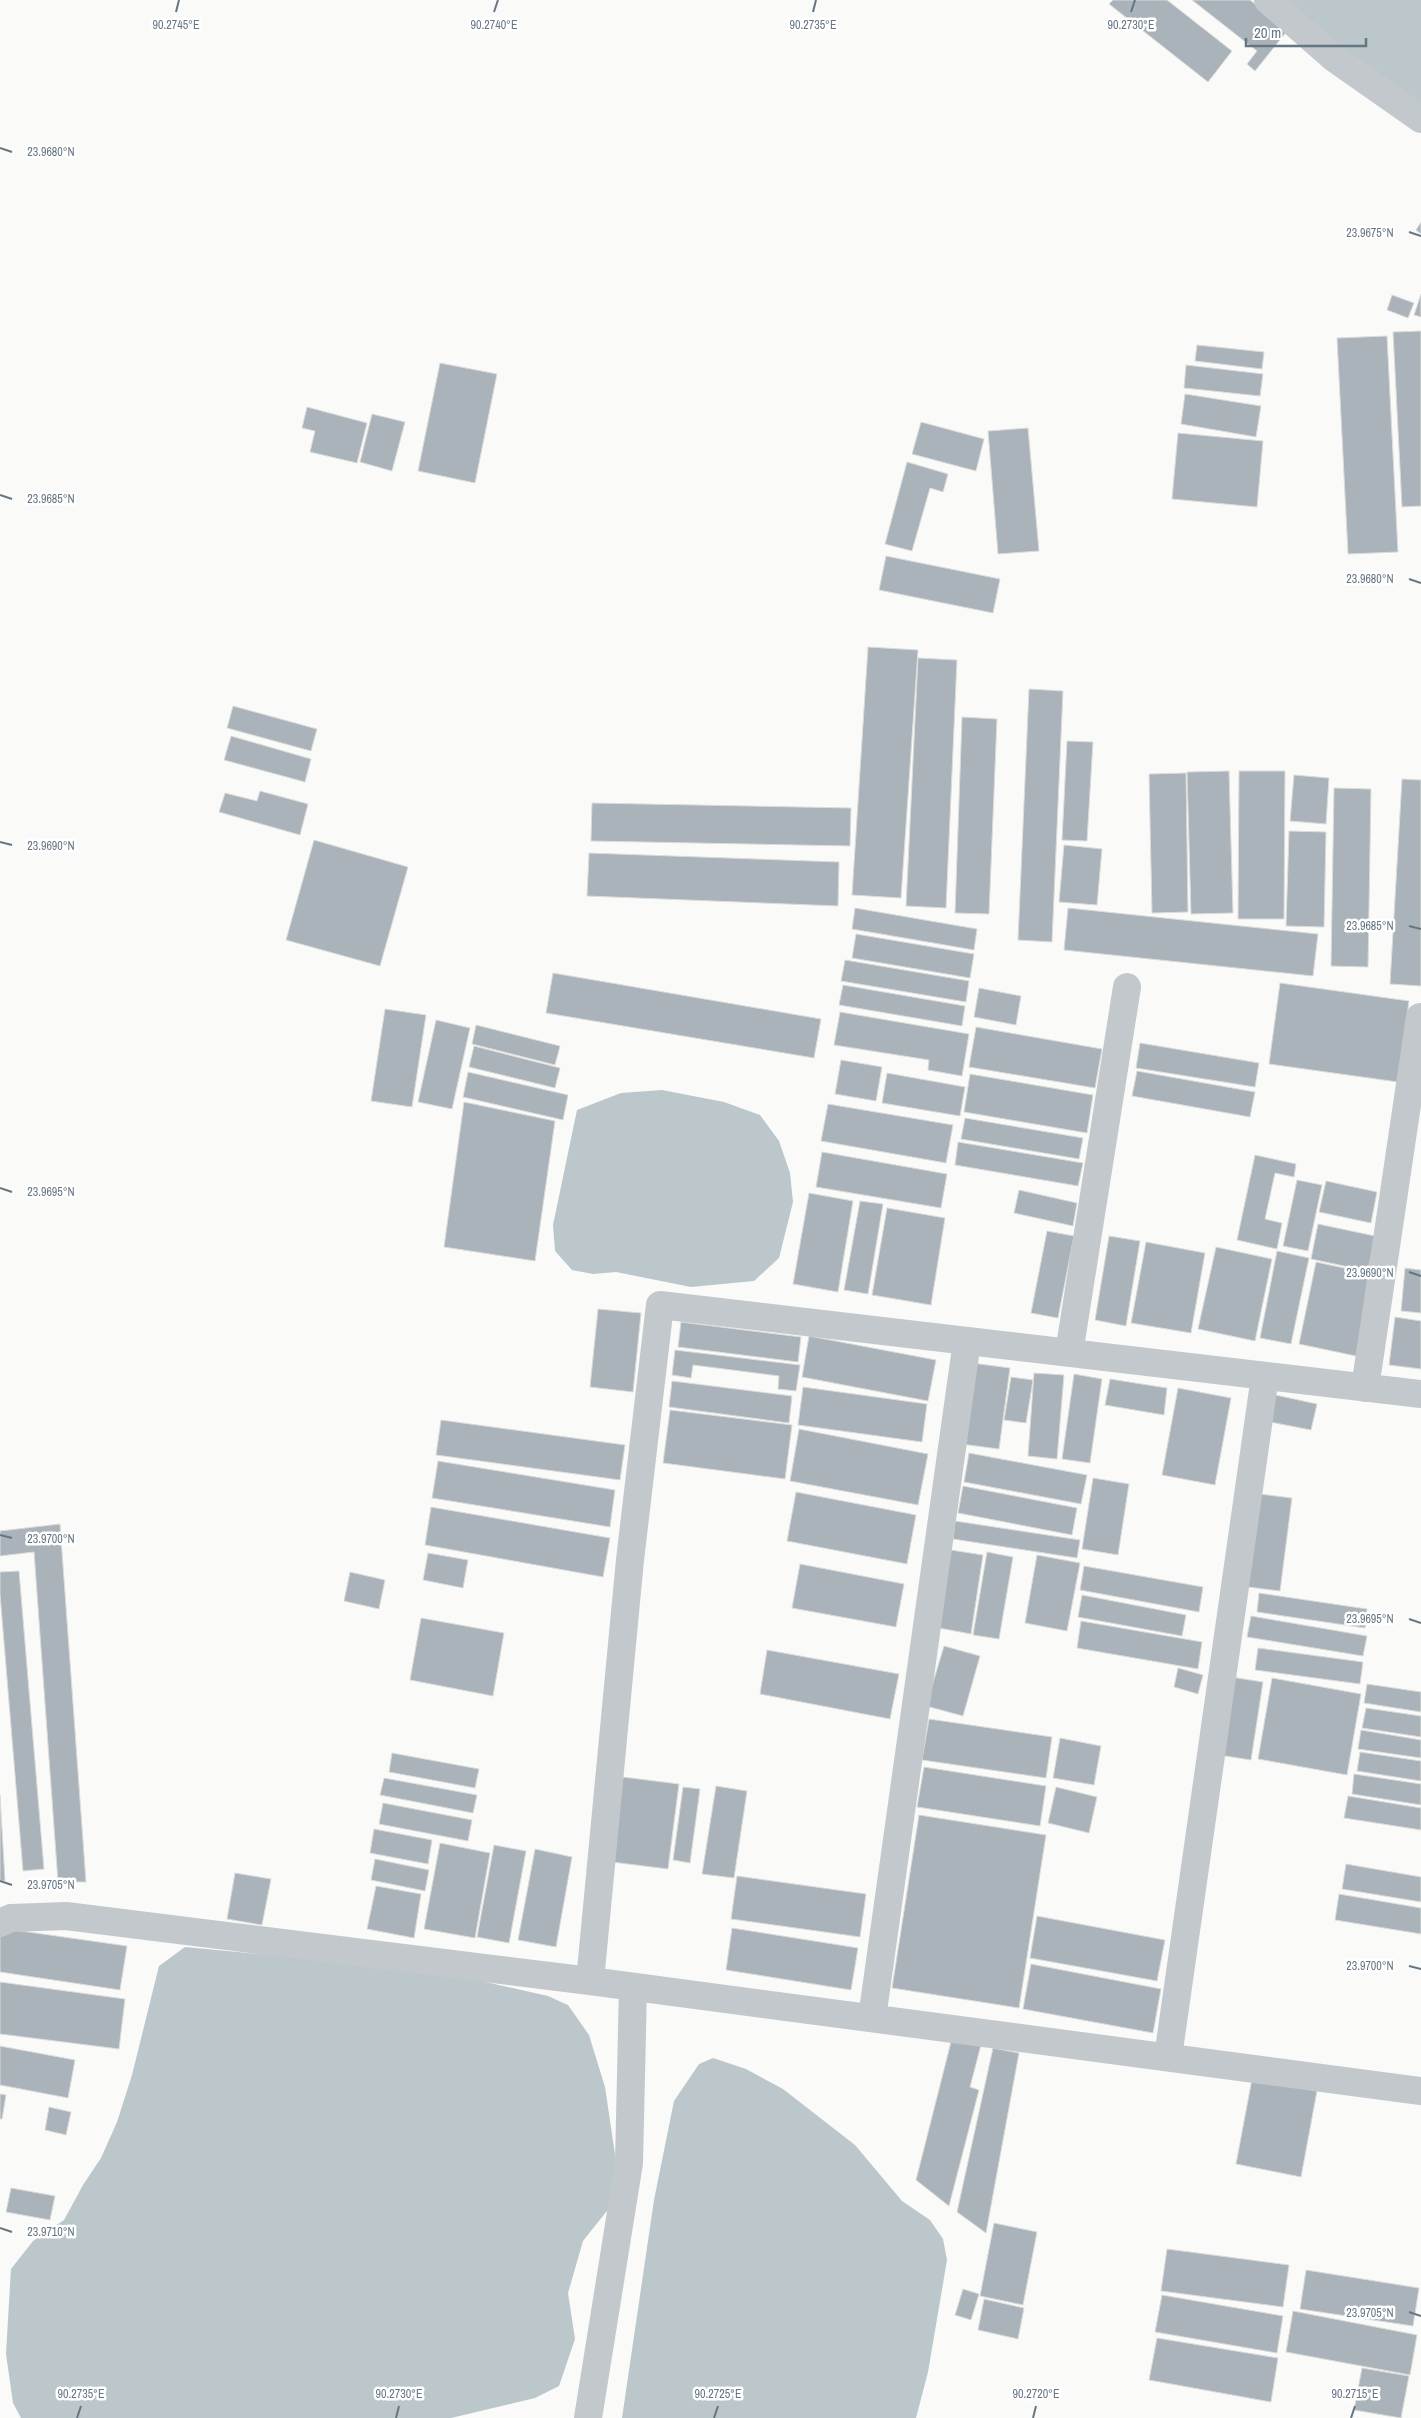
<svg xmlns="http://www.w3.org/2000/svg" width="1421" height="2418" viewBox="0 0 1421 2418" font-family="'Archivo Narrow',sans-serif">
  <style>
    .water { fill: #bbc7cb }
    .building { fill: #aab3b9; stroke: #dcdcda }
    .lines { fill: none; stroke-linecap: round; stroke-linejoin: round }
    .minor { stroke: #c3c8cc; stroke-width: 28 }
    .ticks { fill: none; stroke: #657683; stroke-width: 2 }
    .ticks-label { font-size: 12px; text-anchor: middle; fill: #657683; stroke: #fff; stroke-width: 5; stroke-linejoin: round; paint-order: stroke }
  </style>
  <rect width="100%" height="100%" fill="#fafaf8"/>
  <path class="water" d="M1285,0H1421V103L1313,27Z
    M662,1090L724,1102L760,1115L779,1141L790,1173L793,1202L779,1258L754,1281L691,1287L616,1272L593,1274L572,1270L555,1251L553,1225L577,1110L621,1093Z
    M185,1947L436,1971L548,1996L568,2005L589,2035L605,2087L616,2161L610,2207L583,2241L568,2293L575,2339L559,2386L535,2398L451,2418H21L13,2403L6,2354L11,2269L33,2241L64,2220L83,2185L101,2158L117,2122L132,2075L159,1966Z
    M713,2058L746,2069L783,2089L855,2145L902,2201L930,2220L943,2239L947,2260L928,2372L916,2418H622L654,2200L674,2101L699,2064Z"/>
  <path class="building" d="M1113,0H1167L1232,51L1208,82L1109,4Z
    M1192,0H1250L1288,30L1255,71L1247,64L1257,51Z
    M1421,222V234L1416,230Z
    M1421,294V317L1414,315Z
    M1392,295L1414,303L1408,318L1387,310Z
    M1421,331V506L1402,507L1393,332Z
    M1387,336L1398,552L1348,554L1337,338Z
    M1197,345L1264,352L1262,369L1195,361Z
    M440,363L497,374L475,483L418,471Z
    M1186,365L1263,374L1260,396L1184,388Z
    M1185,394L1261,406L1256,437L1181,424Z
    M307,407L367,423L357,463L310,452L315,431L302,428Z
    M372,414L405,422L392,471L360,462Z
    M921,422L984,439L976,471L912,454Z
    M1028,428L1039,551L998,554L988,431Z
    M1178,433L1263,441L1257,507L1172,499Z
    M907,462L948,474L943,492L930,488L912,551L885,544Z
    M886,556L1000,579L993,613L879,590Z
    M868,647L918,650L901,898L852,895Z
    M918,658L957,660L946,908L906,906Z
    M1029,689L1063,691L1052,942L1018,940Z
    M233,706L317,729L311,751L227,728Z
    M962,717L997,719L989,914L955,913Z
    M231,736L311,759L305,782L224,760Z
    M1067,741L1093,742L1087,841L1062,840Z
    M1229,771L1233,913L1191,914L1187,772Z
    M1239,771H1285L1284,919H1238Z
    M1186,773L1188,912L1152,913L1149,774Z
    M1294,775L1329,778L1326,824L1290,821Z
    M1402,779L1421,780V986L1390,984Z
    M1334,788L1371,789L1368,967L1331,966Z
    M260,791L308,804L300,835L219,812L225,793L257,801Z
    M592,803L851,808L850,846L591,841Z
    M1289,831L1326,832L1324,927L1286,926Z
    M314,840L408,867L380,966L286,940Z
    M1064,845L1102,849L1097,905L1059,902Z
    M589,853L839,862L838,906L587,896Z
    M855,908L977,929L974,950L852,929Z
    M1068,908L1318,934L1313,976L1064,950Z
    M856,934L974,954L970,978L852,958Z
    M845,960L969,981L966,1002L841,981Z
    M553,973L821,1019L814,1058L546,1013Z
    M1280,983L1409,1001L1398,1082L1269,1064Z
    M843,985L965,1006L962,1026L839,1005Z
    M979,988L1021,996L1016,1025L974,1017Z
    M385,1009L426,1015L412,1107L371,1101Z
    M840,1012L969,1034L962,1076L928,1070L929,1060L834,1045Z
    M436,1020L470,1028L452,1109L418,1102Z
    M476,1025L560,1046L555,1065L472,1044Z
    M976,1027L1102,1049L1095,1088L969,1067Z
    M1140,1043L1259,1063L1255,1087L1136,1068Z
    M474,1046L560,1068L555,1088L469,1067Z
    M841,1060L882,1067L876,1101L835,1094Z
    M1137,1071L1255,1092L1250,1117L1132,1096Z
    M468,1072L568,1095L563,1120L463,1097Z
    M887,1073L965,1087L960,1116L882,1103Z
    M970,1074L1093,1095L1087,1133L964,1112Z
    M464,1102L555,1121L535,1261L444,1247Z
    M828,1104L953,1125L946,1163L821,1141Z
    M965,1118L1083,1138L1079,1159L961,1139Z
    M958,1142L1083,1163L1078,1186L955,1165Z
    M822,1152L947,1174L941,1208L816,1187Z
    M1255,1155L1296,1164L1294,1177L1275,1173L1265,1219L1282,1223L1277,1249L1237,1240Z
    M1297,1180L1322,1185L1308,1251L1283,1246Z
    M1326,1181L1377,1192L1371,1223L1319,1212Z
    M1019,1190L1077,1203L1073,1226L1014,1213Z
    M809,1193L853,1201L838,1292L793,1284Z
    M860,1201L883,1204L868,1294L844,1290Z
    M887,1208L945,1218L931,1305L872,1295Z
    M1318,1224L1375,1236L1368,1271L1311,1259Z
    M1047,1231L1074,1236L1058,1318L1031,1313Z
    M1109,1236L1140,1241L1126,1326L1095,1320Z
    M1146,1242L1205,1253L1191,1333L1131,1323Z
    M1216,1247L1272,1259L1255,1341L1198,1329Z
    M1277,1251L1309,1258L1291,1344L1260,1338Z
    M1316,1262L1372,1274L1356,1356L1299,1344Z
    M1405,1268L1421,1270V1313L1401,1311Z
    M598,1309L641,1313L633,1392L590,1387Z
    M1395,1317L1421,1321V1369L1389,1365Z
    M681,1322L801,1337L798,1362L678,1347Z
    M809,1336L936,1360L928,1401L802,1377Z
    M675,1350L800,1365L796,1391L778,1389L779,1376L693,1365L691,1378L672,1375Z
    M972,1363L1010,1368L999,1449L961,1444Z
    M1034,1373L1064,1375L1057,1459L1028,1456Z
    M1074,1374L1102,1379L1090,1463L1062,1459Z
    M1011,1377L1033,1380L1026,1423L1004,1420Z
    M1110,1379L1167,1388L1164,1415L1105,1405Z
    M672,1381L792,1396L789,1423L669,1407Z
    M803,1387L927,1404L922,1442L798,1425Z
    M1178,1388L1231,1398L1215,1485L1162,1475Z
    M1271,1394L1317,1404L1311,1430L1265,1421Z
    M670,1410L792,1425L785,1479L663,1463Z
    M441,1420L625,1445L620,1480L436,1455Z
    M799,1429L928,1454L918,1505L790,1481Z
    M969,1453L1087,1475L1081,1504L964,1482Z
    M438,1461L615,1490L610,1527L432,1498Z
    M1093,1478L1129,1484L1118,1555L1082,1549Z
    M963,1486L1077,1508L1072,1535L958,1513Z
    M796,1492L916,1515L907,1564L787,1541Z
    M1260,1494L1292,1498L1280,1591L1248,1587Z
    M431,1507L610,1538L603,1577L425,1545Z
    M955,1521L1080,1540L1077,1558L953,1539Z
    M60,1524L86,1882H58L34,1552L0,1556V1531Z
    M951,1550L983,1555L971,1634L939,1628Z
    M987,1552L1013,1557L999,1639L973,1635Z
    M428,1553L468,1560L463,1588L423,1580Z
    M1037,1555L1080,1563L1067,1631L1025,1623Z
    M800,1564L904,1584L896,1627L792,1608Z
    M1084,1566L1203,1587L1199,1612L1080,1590Z
    M19,1571L44,1869L23,1871L0,1594V1572Z
    M350,1572L385,1580L379,1609L344,1601Z
    M1259,1593L1367,1609L1365,1628L1257,1612Z
    M1082,1595L1186,1615L1182,1636L1078,1617Z
    M1251,1616L1367,1636L1363,1656L1247,1637Z
    M421,1618L504,1633L493,1696L410,1680Z
    M1081,1621L1202,1642L1198,1669L1077,1648Z
    M944,1646L980,1656L963,1716L926,1706Z
    M1258,1648L1363,1662L1360,1684L1255,1670Z
    M767,1650L899,1674L890,1719L760,1694Z
    M1178,1668L1203,1675L1198,1694L1174,1687Z
    M1231,1677L1263,1682L1251,1760L1219,1755Z
    M1272,1678L1361,1694L1347,1775L1258,1759Z
    M1367,1684L1421,1692V1712L1364,1703Z
    M1366,1708L1421,1716V1737L1362,1728Z
    M929,1719L1052,1737L1046,1778L922,1760Z
    M1361,1730L1421,1740V1758L1358,1749Z
    M1060,1738L1101,1746L1094,1785L1053,1778Z
    M1360,1752L1421,1761V1781L1357,1771Z
    M392,1753L479,1769L475,1788L389,1772Z
    M924,1767L1046,1786L1040,1826L917,1807Z
    M1354,1774L1421,1784V1805L1352,1794Z
    M623,1777L679,1784L668,1869L612,1862Z
    M384,1778L477,1795L473,1813L380,1795Z
    M716,1786L747,1791L734,1878L702,1874Z
    M683,1787L700,1789L690,1863L673,1860Z
    M1056,1787L1097,1797L1089,1833L1048,1823Z
    M0,1795L5,1881H0Z
    M1348,1796L1421,1808V1830L1344,1818Z
    M383,1803L472,1820L468,1841L379,1824Z
    M919,1815L1046,1835L1019,2008L892,1988Z
    M374,1829L432,1840L428,1864L370,1853Z
    M440,1843L490,1853L475,1938L424,1929Z
    M494,1845L526,1851L509,1943L477,1937Z
    M535,1849L572,1857L556,1947L518,1940Z
    M375,1859L429,1870L425,1891L371,1880Z
    M1346,1864L1421,1877V1902L1342,1889Z
    M235,1873L271,1879L262,1925L227,1919Z
    M737,1876L866,1894L860,1937L731,1919Z
    M376,1886L421,1894L414,1938L367,1929Z
    M1339,1894L1421,1908V1934L1335,1920Z
    M1037,1916L1165,1940L1157,1981L1030,1958Z
    M0,1928L127,1946L120,1990L0,1972Z
    M732,1928L858,1948L851,1990L726,1970Z
    M1031,1964L1161,1989L1153,2033L1023,2009Z
    M0,1982L125,1999L119,2049L0,2034Z
    M952,2038L981,2045L970,2087L979,2090L949,2206L916,2180Z
    M0,2046L75,2060L68,2098L0,2085Z
    M993,2048L1019,2053L986,2233L957,2212Z
    M1252,2079L1317,2091L1301,2177L1236,2164Z
    M0,2094L6,2095L2,2119H0Z
    M49,2107L71,2112L66,2135L45,2130Z
    M11,2188L55,2196L50,2220L6,2212Z
    M994,2223L1037,2232L1023,2305L980,2296Z
    M1167,2249L1289,2265L1283,2307L1161,2291Z
    M1306,2270L1419,2288L1413,2326L1300,2309Z
    M963,2289L979,2294L971,2320L955,2315Z
    M1162,2295L1283,2316L1277,2353L1155,2332Z
    M984,2299L1024,2308L1018,2339L978,2330Z
    M1293,2311L1417,2335L1410,2375L1286,2352Z
    M1157,2338L1278,2358L1271,2402L1149,2380Z
    M1362,2368L1409,2376L1401,2418L1354,2410Z"/>
  <g class="lines">
    <path class="minor" d="M1268,0L1334,58L1421,119
      M1069,1353L1127,987
      M1365,1388L1420,1017
      M0,1923L11,1918L66,1916L590,1981L630,1560L660,1305L1421,1394
      M590,1981L1421,2091
      M872,2018L967,1341
      M1168,2057L1265,1376
      M588,2418L629,2163L633,1987"/>
  </g>
  <path class="ticks" d="M176,12L179,0M494,12L498,0M813,12L816,0M1131,12L1135,0M0,148L12,152M1409,232L1421,236M0,495L12,499M1409,579L1421,583M0,842L12,845M1409,926L1421,929M0,1188L12,1192M1409,1272L1421,1276M0,1535L12,1538M1409,1619L1421,1623M0,1881L12,1885M1409,1966L1421,1969M0,2228L12,2232M1409,2312L1421,2316M77,2418L81,2406M396,2418L399,2406M714,2418L718,2406M1033,2418L1036,2406M1351,2418L1355,2406"/>
  <g class="ticks-label">
    <text x="176" y="29">90.2745°E</text>
    <text x="494" y="29">90.2740°E</text>
    <text x="813" y="29">90.2735°E</text>
    <text x="1131" y="29">90.2730°E</text>
    <text x="51" y="156">23.9680°N</text>
    <text x="1370" y="237">23.9675°N</text>
    <text x="51" y="503">23.9685°N</text>
    <text x="1370" y="583">23.9680°N</text>
    <text x="51" y="850">23.9690°N</text>
    <text x="1370" y="930">23.9685°N</text>
    <text x="51" y="1196">23.9695°N</text>
    <text x="1370" y="1277">23.9690°N</text>
    <text x="51" y="1543">23.9700°N</text>
    <text x="1370" y="1623">23.9695°N</text>
    <text x="51" y="1889">23.9705°N</text>
    <text x="1370" y="1970">23.9700°N</text>
    <text x="51" y="2236">23.9710°N</text>
    <text x="1370" y="2317">23.9705°N</text>
    <text x="81" y="2398">90.2735°E</text>
    <text x="399" y="2398">90.2730°E</text>
    <text x="718" y="2398">90.2725°E</text>
    <text x="1036" y="2398">90.2720°E</text>
    <text x="1355" y="2398">90.2715°E</text>
  </g>
  <path d="M1246 38v8h120v-8" fill="none" stroke="#657683" stroke-width="2.5"/>
  <text x="1254" y="38" font-size="15" fill="#657683" stroke="#ffffff" stroke-width="4" paint-order="stroke">20 m</text>
</svg>
